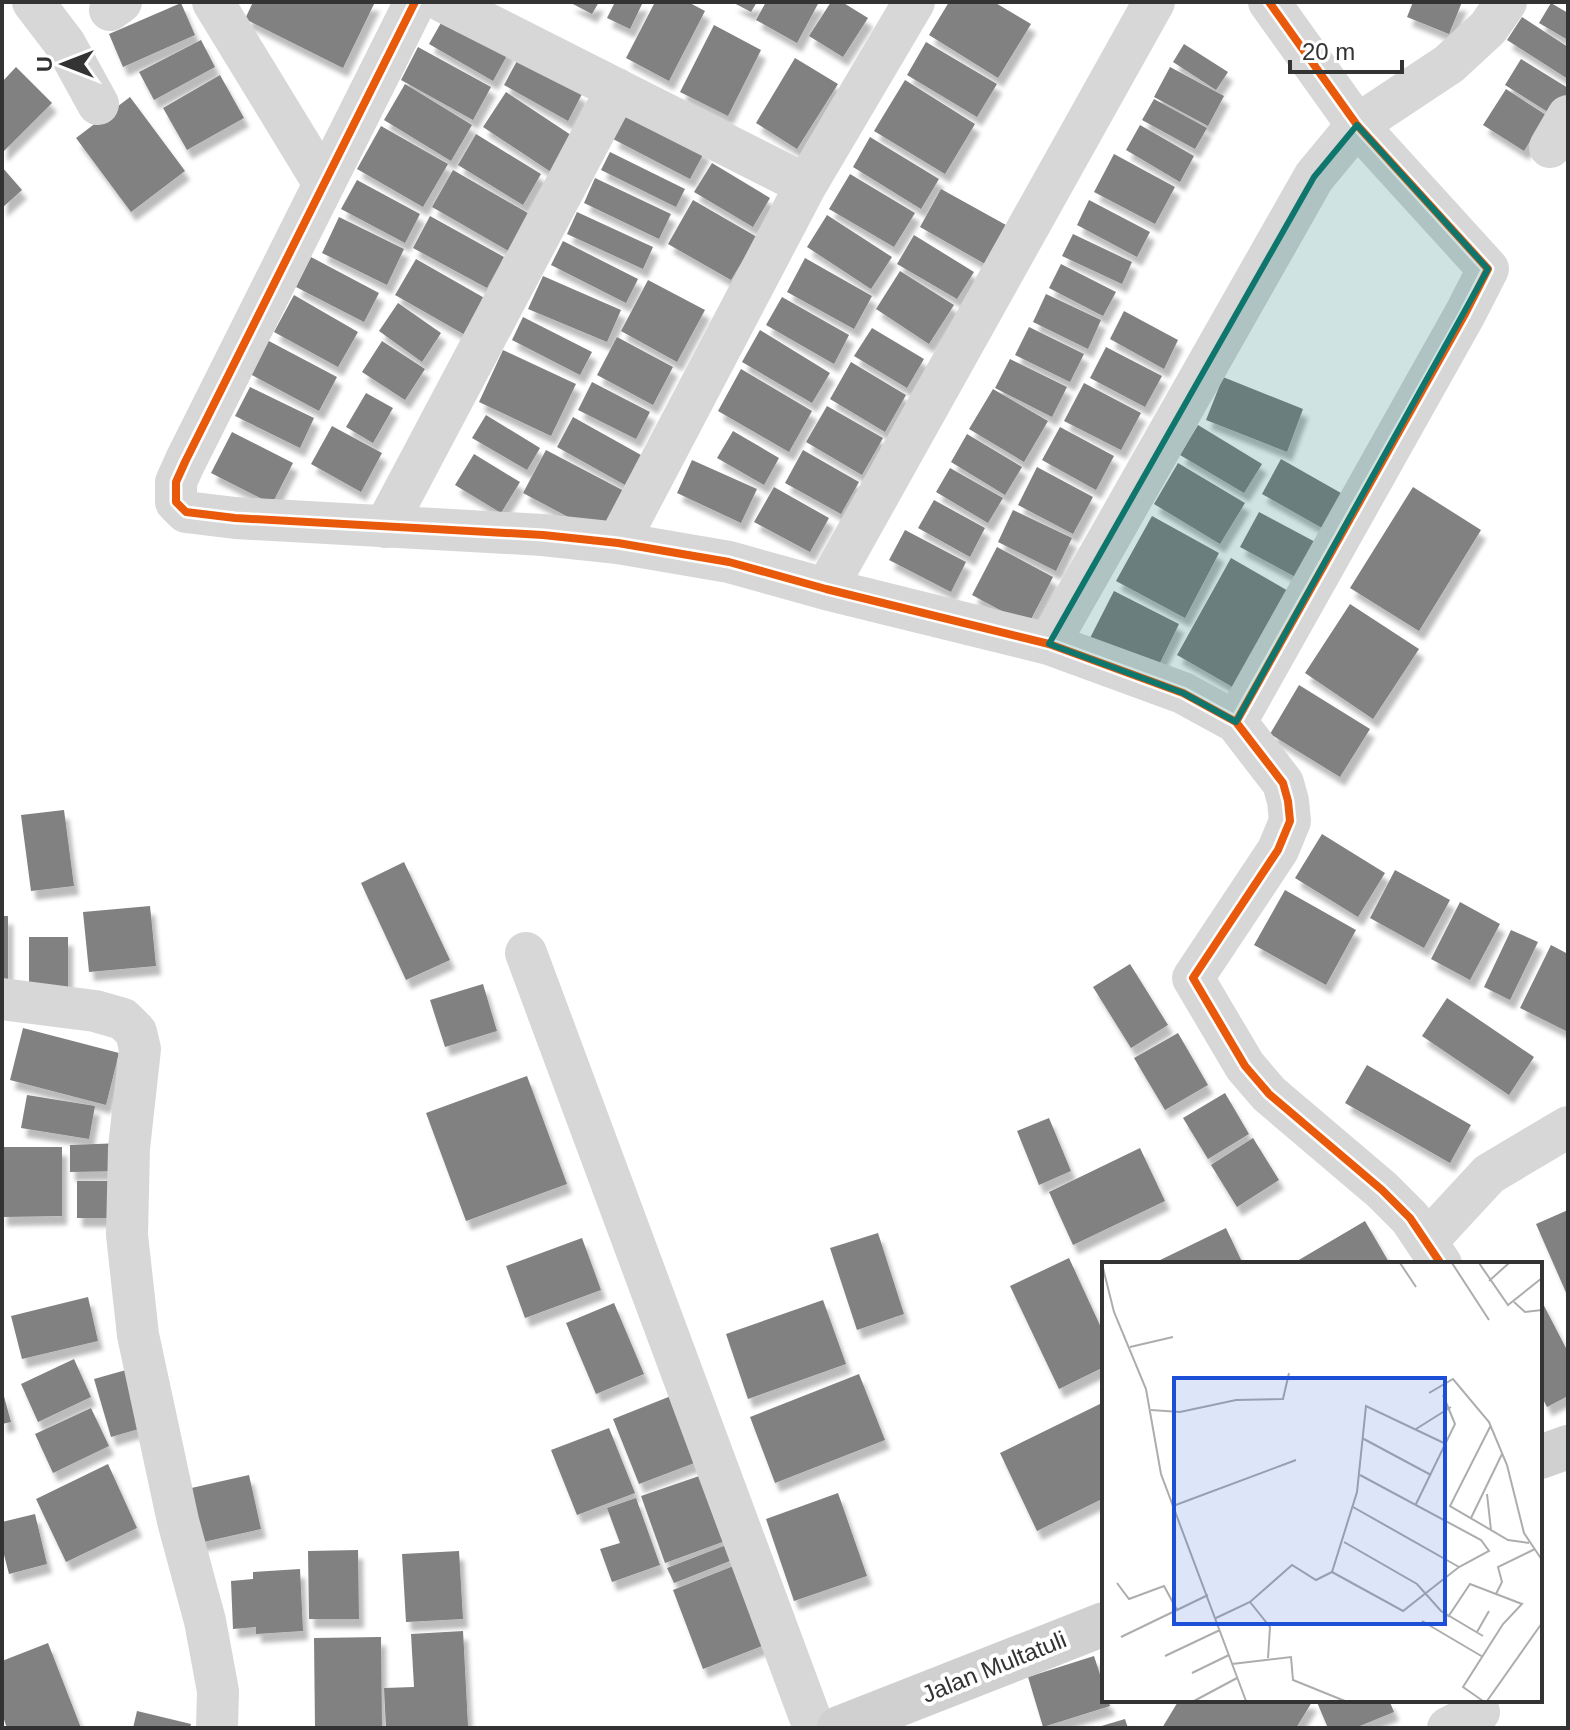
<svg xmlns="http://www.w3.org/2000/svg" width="1570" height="1730" viewBox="0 0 1570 1730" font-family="Helvetica,sans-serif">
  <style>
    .building { fill: #818181; filter: url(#shadow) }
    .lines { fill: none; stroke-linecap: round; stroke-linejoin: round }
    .minor { stroke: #d7d7d7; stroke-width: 42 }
    .secondary { stroke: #d0d0d0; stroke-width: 44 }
    .cycleway-casing { stroke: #fff; stroke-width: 13 }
    .cycleway { stroke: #e8590c; stroke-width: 8 }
    .marked { fill: #0f766e; fill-opacity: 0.2; stroke: #0f766e; stroke-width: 6; stroke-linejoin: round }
    .labels { text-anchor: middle; stroke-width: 8; stroke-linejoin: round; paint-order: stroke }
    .street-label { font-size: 24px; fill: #333; stroke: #fff }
    .inset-road { fill: none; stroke: #adadad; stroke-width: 2 }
    .view { fill: #1d4ed8; fill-opacity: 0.15; stroke: #1d4ed8; stroke-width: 4 }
    .inset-edge { fill: none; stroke: #333; stroke-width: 4 }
  </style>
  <defs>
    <filter id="shadow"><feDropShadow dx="5" dy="9" stdDeviation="2" flood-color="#0004"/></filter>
  </defs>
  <rect width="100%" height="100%" fill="#fff"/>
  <path class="building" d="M253,2H375L343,68L245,19Z
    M569,2H599L592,14Z
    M615,2H643L630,29L607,18Z
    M655,2H688L705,11L669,81L626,58Z
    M732,2H757L751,12Z
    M766,2H819L797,43L756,20Z
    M831,2H842L868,18L843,57L809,36Z
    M949,2H994L1031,24L998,78L929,35Z
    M1413,2H1462L1449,34L1407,17Z
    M181,3L195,35L123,67L109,34Z
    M1551,3L1568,13V40L1539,23Z
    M446,14L510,50L493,81L429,44Z
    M1522,17L1568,47V79L1507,40Z
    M714,25L761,50L728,116L680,92Z
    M201,40L215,67L154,100L139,72Z
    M926,42L997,84L977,117L907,75Z
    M1184,44L1228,72L1216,90L1173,62Z
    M418,47L491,87L473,120L401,80Z
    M795,58L838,84L797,149L756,123Z
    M518,59L582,94L568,121L504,85Z
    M1521,59L1568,88V104L1559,119L1505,85Z
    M16,67L52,103L2,153V82Z
    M1170,67L1224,96L1208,126L1154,97Z
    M220,75L244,118L187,150L163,108Z
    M905,80L975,124L945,174L874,131Z
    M405,84L472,125L451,161L384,120Z
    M1506,89L1546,115L1524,151L1483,125Z
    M506,92L577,139L554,174L483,127Z
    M130,97L185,171L131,212L76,138Z
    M1154,99L1207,128L1195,149L1142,120Z
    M627,112L705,151L690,179L613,139Z
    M1140,125L1194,156L1180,182L1126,150Z
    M381,126L448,164L423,207L357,169Z
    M476,134L541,174L523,205L458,165Z
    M870,137L939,179L921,209L853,167Z
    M610,152L685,189L676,207L601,170Z
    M1114,154L1175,187L1155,224L1094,192Z
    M712,163L770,198L753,227L694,192Z
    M2,167L22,190L2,208Z
    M453,170L533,216L512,253L432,207Z
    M850,174L915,213L894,247L829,209Z
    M595,178L671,214L659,239L584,203Z
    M357,180L420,214L405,243L341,209Z
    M941,189L1006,225L985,264L920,227Z
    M693,200L757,237L731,280L668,244Z
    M1089,200L1150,232L1137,257L1077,225Z
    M577,212L653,247L643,269L567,234Z
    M827,215L892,257L871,289L807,247Z
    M430,216L504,257L487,288L413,248Z
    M339,217L404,249L387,285L322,253Z
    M1073,234L1132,262L1122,284L1062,256Z
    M914,235L974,272L957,299L897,264Z
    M563,241L638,279L626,303L551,265Z
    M311,257L379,293L364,322L296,287Z
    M805,258L872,296L854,329L787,292Z
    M416,259L488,300L467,336L395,295Z
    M1061,264L1116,292L1103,316L1049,288Z
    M900,271L954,305L929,344L876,309Z
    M543,276L621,310L607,342L528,309Z
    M648,280L705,310L677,362L621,331Z
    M1046,294L1101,320L1088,349L1033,322Z
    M294,295L358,332L338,367L274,332Z
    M782,297L849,335L834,364L766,325Z
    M398,303L441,333L422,362L379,331Z
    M1124,311L1178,340L1164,369L1110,339Z
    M523,317L592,352L580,375L512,340Z
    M1029,327L1084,354L1070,382L1015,355Z
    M872,328L924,359L907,388L854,356Z
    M760,330L830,373L812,403L742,362Z
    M617,337L673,367L653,405L597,375Z
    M267,340L337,377L319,411L250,374Z
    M382,341L425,369L405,400L362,372Z
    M1106,347L1162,376L1145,407L1090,378Z
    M503,350L576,384L551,436L479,402Z
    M1010,359L1067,387L1052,417L995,388Z
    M851,362L906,395L885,432L830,399Z
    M741,369L812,411L789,452L718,411Z
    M1223,377L1303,409L1287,452L1206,420Z
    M592,382L650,412L636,439L578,410Z
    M1084,383L1141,413L1121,450L1064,421Z
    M250,387L314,418L300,448L235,416Z
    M993,389L1048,421L1024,462L969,429Z
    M366,393L393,408L373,443L346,427Z
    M827,406L883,438L862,475L806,442Z
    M486,415L540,448L527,470L472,438Z
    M573,417L650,460L634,490L557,447Z
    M1198,425L1262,464L1244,493L1180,455Z
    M332,426L382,453L361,492L311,464Z
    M1060,427L1114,456L1096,490L1042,460Z
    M733,431L779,458L764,485L717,458Z
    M232,432L293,463L272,504L211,473Z
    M967,434L1022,467L1005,495L951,462Z
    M546,450L628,493L606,537L523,493Z
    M803,450L859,482L841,514L785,483Z
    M474,454L520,482L501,513L455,485Z
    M1281,459L1348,497L1329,532L1262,494Z
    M692,460L757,489L741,523L677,493Z
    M1178,463L1245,503L1220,544L1154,504Z
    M1037,467L1093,497L1073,534L1018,505Z
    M950,468L1003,498L988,523L936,492Z
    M774,487L829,518L810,552L754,522Z
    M1413,487L1481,530L1419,631L1350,588Z
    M934,500L985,528L970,557L918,528Z
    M1013,510L1072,538L1056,571L998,542Z
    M1259,512L1319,544L1301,580L1240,547Z
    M1152,516L1219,553L1185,618L1116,581Z
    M905,530L966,562L951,592L889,560Z
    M997,547L1053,577L1028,625L972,595Z
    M1231,558L1290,592L1236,689L1177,655Z
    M1114,591L1179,624L1155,673L1089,640Z
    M1350,604L1419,649L1373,719L1305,673Z
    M1299,685L1370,729L1340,777L1270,734Z
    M64,810L74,886L31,891L21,815Z
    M1322,834L1385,873L1358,917L1295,878Z
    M404,862L450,960L406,980L361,883Z
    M1395,870L1450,900L1424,948L1370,918Z
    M1285,890L1356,930L1326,985L1254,945Z
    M1460,902L1500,924L1470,980L1431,959Z
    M150,906L156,966L89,972L83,912Z
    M2,916H8V980H2Z
    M1511,930L1538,942L1510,1000L1484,987Z
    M29,937H68V1001H29Z
    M1551,945L1568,954V1032L1520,1008Z
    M1130,964L1168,1025L1131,1048L1093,987Z
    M483,984L497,1031L445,1047L430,1000Z
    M1447,998L1534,1057L1509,1095L1422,1036Z
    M23,1028L119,1053L106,1105L10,1080Z
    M1178,1033L1208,1085L1165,1110L1134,1058Z
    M1367,1065L1471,1125L1450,1163L1345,1103Z
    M527,1076L567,1184L466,1221L426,1113Z
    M1225,1093L1249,1134L1208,1159L1183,1118Z
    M27,1095L95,1106L89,1139L21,1128Z
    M1049,1118L1071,1171L1039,1185L1017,1131Z
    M1253,1138L1279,1180L1237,1207L1211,1165Z
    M122,1143V1171L70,1172V1145Z
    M2,1147H62V1216L2,1217Z
    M1140,1148L1165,1201L1073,1245L1049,1192Z
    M77,1181H122V1218H77Z
    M1568,1210V1297L1536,1224Z
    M1365,1221L1390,1264H1292Z
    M1226,1228L1243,1264H1152Z
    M878,1233L904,1314L857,1330L830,1248Z
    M582,1238L601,1290L525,1318L506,1266Z
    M1069,1258L1104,1334V1367L1059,1389L1010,1286Z
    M88,1297L98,1341L22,1359L11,1316Z
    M1540,1298L1568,1352V1396L1547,1407L1540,1393Z
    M823,1300L846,1364L748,1399L726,1334Z
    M614,1303L644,1374L596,1394L566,1323Z
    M74,1359L91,1397L38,1422L21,1384Z
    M133,1368L149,1426L111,1437L94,1379Z
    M859,1374L885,1440L775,1483L750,1417Z
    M2,1389L11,1422L2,1424Z
    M671,1396L697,1462L639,1484L613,1419Z
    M1104,1402V1498L1037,1531L1000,1453Z
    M91,1408L109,1446L53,1473L35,1434Z
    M609,1428L635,1493L577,1515L551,1450Z
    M108,1464L137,1528L66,1562L36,1499Z
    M705,1474L728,1540L665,1563L641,1496Z
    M249,1475L261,1529L199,1543L187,1489Z
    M838,1493L867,1576L794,1601L766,1519Z
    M636,1498L660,1565L612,1582L600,1549L620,1543L607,1508Z
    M35,1514L47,1564L9,1574L2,1547V1522Z
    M729,1544L735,1559L674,1583L667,1568Z
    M358,1550L359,1619H309L308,1551Z
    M459,1551L463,1619L406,1622L402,1554Z
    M736,1565L767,1644L703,1669L673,1590Z
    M300,1569L303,1631L256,1634V1627L233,1629L231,1581L253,1579V1572Z
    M463,1631L468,1726L386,1728L384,1688L414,1687L411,1634Z
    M381,1637L382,1728H315L314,1638Z
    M48,1643L81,1728H7L2,1714V1661Z
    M1094,1656L1104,1687V1700H1108L1110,1706L1043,1727L1028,1677Z
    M1179,1700H1308L1312,1702L1296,1728H1162Z
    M1316,1700H1389L1394,1712L1355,1728H1328Z
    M137,1711L191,1724L190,1728H133Z
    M1125,1719L1128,1728H1098V1727Z"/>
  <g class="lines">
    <path class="minor" d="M33,2L65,44L98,104
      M213,2L324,184
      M415,2L185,462L176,482V502L186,512L235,518L543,535L618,543L729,562L826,589L1049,644L1183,693L1236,722L1283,783L1288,801L1290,821L1278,850L1193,978L1245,1066L1269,1094L1382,1190L1410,1218L1441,1264
      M444,2L806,185
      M110,10L121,2
      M1550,147L1568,116
      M385,527L617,89
      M618,543L806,185L914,2
      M826,589L1154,2
      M1049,644L1314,177L1357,125L1449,64L1488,28L1506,2
      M1236,722L1465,314L1488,269L1357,125L1269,2
      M526,953L814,1728
      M2,999L95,1011L123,1019L136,1032L140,1049L129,1148L127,1235L138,1335L178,1521L205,1621L218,1691L217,1728
      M1427,1241L1489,1174L1568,1127
      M1448,1728L1479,1712"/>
    <path class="secondary" d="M1540,1457L1568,1447
      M839,1728L1104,1624"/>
    <defs>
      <path id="cycleway" d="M415,2L185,462L176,482V502L186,512L235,518L543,535L618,543L729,562L826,589L1049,644L1183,693L1236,722L1283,783L1288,801L1290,821L1278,850L1193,978L1245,1066L1269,1094L1382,1190L1410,1218L1441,1264
        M1236,722L1465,314L1488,269L1357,125L1269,2"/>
    </defs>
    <use href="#cycleway" class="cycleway-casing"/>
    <use href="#cycleway" class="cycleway"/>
  </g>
  <path class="marked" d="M1357,125L1488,269L1236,722L1183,693L1049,644L1314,177Z"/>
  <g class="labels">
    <g class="street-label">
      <text transform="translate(994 1667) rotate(-22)" y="8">Jalan Multatuli</text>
    </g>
  </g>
  <g transform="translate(1102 1262)">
    <rect width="440" height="440" fill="#fff"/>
    <path class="inset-road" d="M298,1L314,25M350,1L387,58M377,1L406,43L440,16M0,2L12,50L44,127L59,212L144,439M387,19L407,1M412,40L423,50L440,48M28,85L71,75M327,131L351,117L387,160L405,203L422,271L440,298M49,148L78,150L134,138L181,137L187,111M389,163L348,244L406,278L427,281M314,167L349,145M260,176L329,213M385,232L389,268M314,242L353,162L341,133M71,244L194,198M251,245L357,305M369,256L400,192M242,280L315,322L339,349L381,374M230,310L301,349L357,305L387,289L379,278L258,213M15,321L27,337L62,324L75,348M394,332L400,320L396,305L433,287M148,340L168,365L166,396M346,355L368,322L420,342L401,362L361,425L381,439M114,356L148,340L190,303L214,318L230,310L255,230L264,144L344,182M320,359L381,395M375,370L387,349M19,375L106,333M63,394L118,368M130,402L189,395L191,418L243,439M90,411L127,393M92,439L135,416M385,439L440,361"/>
    <path class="view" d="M72,116H343V362H72Z"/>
    <rect width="440" height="440" class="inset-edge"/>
  </g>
  <rect width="1570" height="1730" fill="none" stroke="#333333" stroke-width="8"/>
  <g transform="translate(64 64) rotate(270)" stroke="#ffffff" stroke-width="6" paint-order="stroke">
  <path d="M0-6L14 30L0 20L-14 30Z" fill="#333333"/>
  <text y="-12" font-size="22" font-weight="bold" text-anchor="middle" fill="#333333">U</text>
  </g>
  <path d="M1290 60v12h112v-12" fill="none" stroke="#333333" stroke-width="4"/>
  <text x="1302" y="60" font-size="24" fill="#333333" stroke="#ffffff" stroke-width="6" paint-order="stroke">20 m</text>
</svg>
